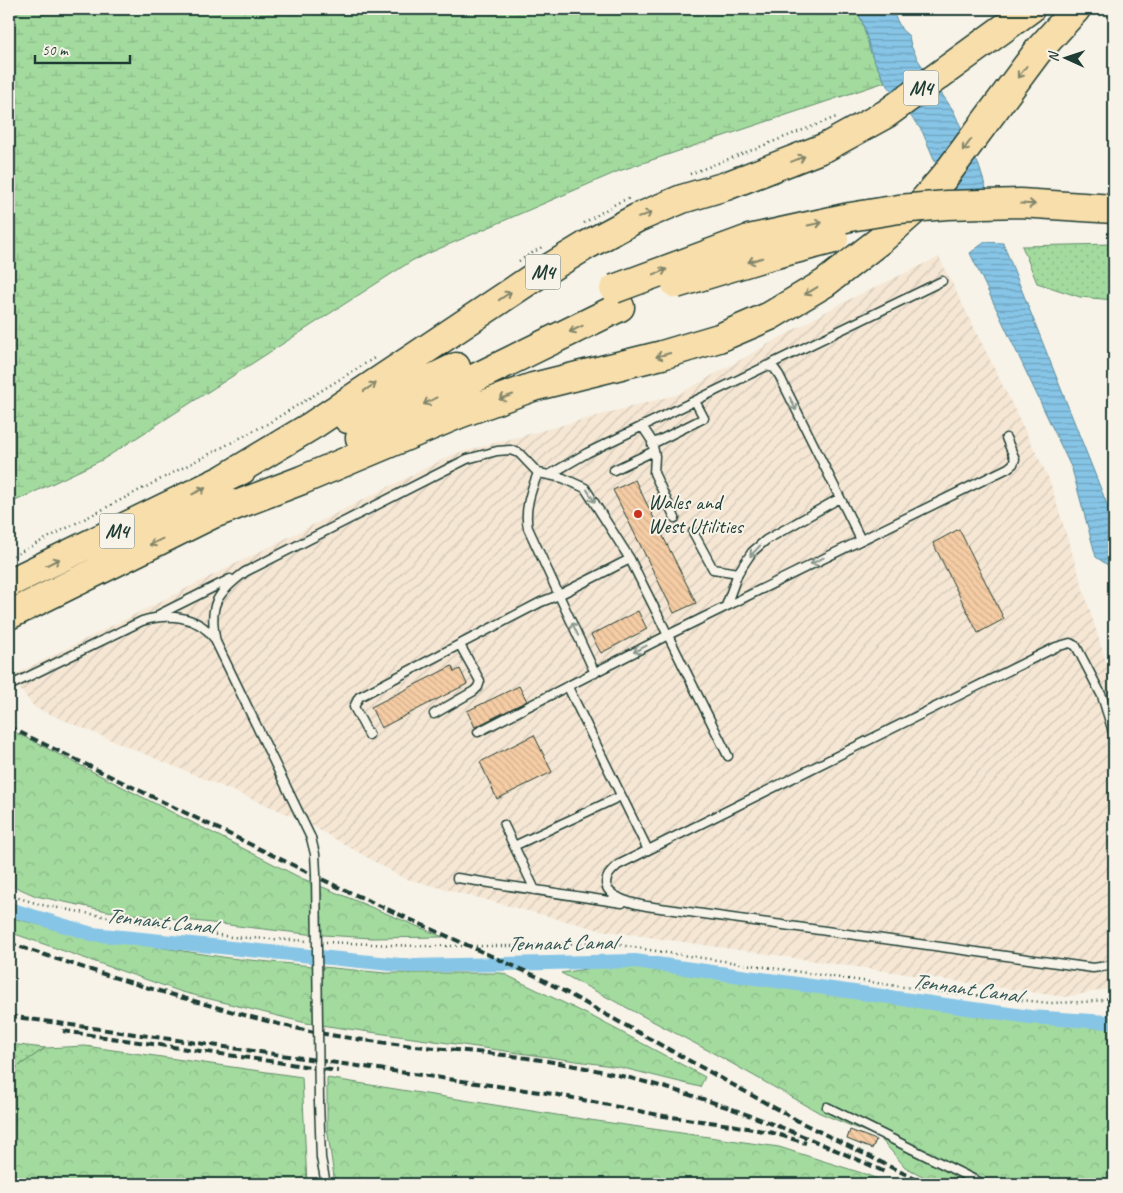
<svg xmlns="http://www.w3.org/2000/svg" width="1123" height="1193" viewBox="0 0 1123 1193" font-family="Caveat,sans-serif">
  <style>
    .industrial { fill: url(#industrial-furrows) }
    .grass { fill: url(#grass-dots); stroke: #618c69 }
    .forest { fill: url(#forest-crowns); stroke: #618c69 }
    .wetland { fill: url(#wetland-marsh); stroke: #618c69 }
    .water { fill: url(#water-rules); stroke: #5d8f9f }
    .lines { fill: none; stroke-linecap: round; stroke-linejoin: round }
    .stream { stroke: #5d8f9f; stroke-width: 4 }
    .canal { stroke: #87c5e7; stroke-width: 14 }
    .building { fill: url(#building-back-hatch); stroke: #1f3d34 }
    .lane-casing { stroke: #1f3d34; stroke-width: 11 }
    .highway-casing { stroke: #1f3d34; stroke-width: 31 }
    .path { stroke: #1f3d34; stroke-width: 2.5; stroke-dasharray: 1 4; stroke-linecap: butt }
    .lane { stroke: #f7f3e8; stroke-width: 8 }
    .highway { stroke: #f8deab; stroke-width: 28 }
    .rail { stroke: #1f3d34; stroke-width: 4; stroke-dasharray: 8 4; stroke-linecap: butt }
    .lane-bridge-casing { stroke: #1f3d34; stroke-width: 11; stroke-linecap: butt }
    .highway-bridge-casing { stroke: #1f3d34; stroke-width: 31; stroke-linecap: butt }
    .lane-bridge { stroke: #f7f3e8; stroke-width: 8 }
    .highway-bridge { stroke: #f8deab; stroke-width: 28 }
    .oneway { stroke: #81856a }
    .oneway2 { stroke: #8b988e }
    .poi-dot { fill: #c8321e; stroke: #f7f3e8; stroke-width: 2 }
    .labels { text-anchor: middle; stroke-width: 4; stroke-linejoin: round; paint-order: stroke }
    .shield { fill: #f7f3e8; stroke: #60746a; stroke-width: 1 }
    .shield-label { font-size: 20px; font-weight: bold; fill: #1f3d34 }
    .poi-label { font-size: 21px; fill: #1f3d34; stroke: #f7f3e8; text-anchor: start }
    .water-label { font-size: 22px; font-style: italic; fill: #345858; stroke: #f7f3e8 }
  </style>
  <defs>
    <pattern id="industrial-furrows" width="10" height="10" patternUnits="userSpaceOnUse" patternTransform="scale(1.25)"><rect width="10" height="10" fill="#f6e7d4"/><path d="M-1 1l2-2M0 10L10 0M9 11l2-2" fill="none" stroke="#d2c7b7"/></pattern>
    <pattern id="grass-dots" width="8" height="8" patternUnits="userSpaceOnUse" patternTransform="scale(1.25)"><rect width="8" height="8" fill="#a3da9e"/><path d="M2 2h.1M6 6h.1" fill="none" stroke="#8cbc89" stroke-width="1.8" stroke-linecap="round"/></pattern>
    <pattern id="forest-crowns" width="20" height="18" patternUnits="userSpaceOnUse" patternTransform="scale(1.25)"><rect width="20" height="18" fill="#a3da9e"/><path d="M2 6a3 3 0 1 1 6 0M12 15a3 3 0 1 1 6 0" fill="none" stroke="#8cbc89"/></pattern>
    <pattern id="wetland-marsh" width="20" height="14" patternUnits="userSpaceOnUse" patternTransform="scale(1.25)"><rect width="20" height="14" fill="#a3da9e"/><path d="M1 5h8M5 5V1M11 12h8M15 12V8" fill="none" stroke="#8cbc89"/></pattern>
    <pattern id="water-rules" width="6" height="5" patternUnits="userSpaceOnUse" patternTransform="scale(1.25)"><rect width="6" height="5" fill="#87c5e7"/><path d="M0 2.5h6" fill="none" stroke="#6ea1bc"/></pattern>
    <pattern id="building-back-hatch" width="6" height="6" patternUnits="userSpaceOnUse" patternTransform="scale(1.25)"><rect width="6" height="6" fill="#f5cca4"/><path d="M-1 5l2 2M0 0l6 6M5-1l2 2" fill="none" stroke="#d2b08e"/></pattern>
  </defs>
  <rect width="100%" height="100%" fill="#f7f3e8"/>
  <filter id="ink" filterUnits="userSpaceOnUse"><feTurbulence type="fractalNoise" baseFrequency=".02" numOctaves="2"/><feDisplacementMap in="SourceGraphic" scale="10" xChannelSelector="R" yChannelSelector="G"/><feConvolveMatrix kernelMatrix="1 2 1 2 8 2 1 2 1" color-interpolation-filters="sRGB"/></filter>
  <g filter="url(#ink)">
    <path class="industrial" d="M939,257L1049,479L1114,688V988L1065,997L600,930L403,878L302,820L35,708L10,677L454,454L679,394L840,304Z"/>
    <path class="grass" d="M1114,244V300L1080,297L1037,283L1022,246Z
      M9,1044L45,1048L9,1073Z"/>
    <path class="forest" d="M9,729L301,878L443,937L372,938L307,934L107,911L36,896L9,884Z
      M9,917L79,935L229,958L385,973H502L595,1018L705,1077L700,1087L619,1067L306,1023L182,992L9,932Z
      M635,961L1030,1017L1107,1022L1114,1019V1184H938L905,1167L880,1138L820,1113L715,1054L561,973Z
      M85,1046L302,1077L307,1184H9V1073L45,1048Z
      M327,1078L569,1117L779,1147L865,1174L890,1184H335L327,1127Z"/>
    <path class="wetland" d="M9,9H856L862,21L872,56L885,82L619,171L413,260L102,460L9,504Z"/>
    <path class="water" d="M856,9H891L902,30L909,36L911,46L918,60L953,110L979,166L989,198L957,212L922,131L885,82L872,56L862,21Z
      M985,242L1003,243L1114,522V563L1112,568L1096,557L1072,469L970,253Z"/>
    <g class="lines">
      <path class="stream" d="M1112,568L1114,574"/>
      <path class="canal" d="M9,909L92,934L410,966L635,961L1030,1017L1107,1022L1114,1019"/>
    </g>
    <path class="building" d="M635,480L696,603L674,613L613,490Z
      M959,529L1004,619L978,633L933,543Z
      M638,611L647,629L601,653L591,635Z
      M452,666L454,672L460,669L467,684L381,728L371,707Z
      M519,686L527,701L475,727L467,711Z
      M534,735L552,772L497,799L480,762Z
      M850,1130L876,1140L872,1149L847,1139Z"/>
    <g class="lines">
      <defs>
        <path id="lane" d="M766,366L774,368L779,375L861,540
          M642,426L652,441L655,456L654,473L675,518
          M652,444L704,418L695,401
          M614,470L654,451
          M538,473C531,490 524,510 528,528L595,673
          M549,475L563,478L585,488L630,559L728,756
          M693,532L713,569L738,573
          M726,606L738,573L752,552L766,540L840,498
          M160,614L230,579
          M9,686L142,621C167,613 197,615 214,638
          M568,687L648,850
          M434,714L474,691L478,687L480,681L460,645
          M478,732L668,635L1008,468L1013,464L1015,459L1006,438
          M369,735L354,707L359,697L541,602L559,595L630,559
          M1114,735L1102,696L1076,646L1070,643L1056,647L618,865C584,893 631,904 653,907L1093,968L1114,965
          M504,825L535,890
          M311,838L216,642C208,605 216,594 245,572L467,459L497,451L510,450L519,453L538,473L549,475L587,453L942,281
          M514,846L621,796
          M457,878L622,903
          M319,1102L321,1158L326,1184
          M827,1107L983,1184"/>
        <path id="highway" d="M348,419L456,367
          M360,438L467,382L620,307
          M225,478L313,425L531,279L587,245L637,218L682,199L726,186L826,147L886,114L1030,9
          M216,513L302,480L459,414L505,397L533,387L662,355L719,338L770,316L825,283L883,238L919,206L945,176L1038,51L1076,9
          M9,583L242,470
          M9,615L233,504"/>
      </defs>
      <use href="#lane" class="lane-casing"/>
      <use href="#highway" class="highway-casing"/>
      <path class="path" d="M690,174L839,116
        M584,223L617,203L632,197
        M519,261L542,247
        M9,558L267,424L376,357
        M9,895L42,905L135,922L231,937L308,941
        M326,942L415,946H523L602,942L668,953L925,990L1050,1003L1085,1002L1103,1000L1114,996"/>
      <use href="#lane" class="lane"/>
      <use href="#highway" class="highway"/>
      <path class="rail" d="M9,727L336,886L538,977L802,1123L925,1184
        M9,943C74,965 139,986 205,1004C251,1017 296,1030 343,1037C411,1048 480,1050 547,1061C667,1080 776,1122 885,1172
        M9,1016L553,1094L664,1116L731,1125L773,1133L806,1143
        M63,1031L338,1071"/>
      <defs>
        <path id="lane-bridge" d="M311,838L315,854L316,873L319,1102"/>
        <path id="highway-bridge" d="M676,284L761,258L834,239
          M614,289L749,239L850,217L899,209L947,205L1020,203L1114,209"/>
      </defs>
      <use href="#lane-bridge" class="lane-bridge-casing"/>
      <use href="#highway-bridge" class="highway-bridge-casing"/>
      <use href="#lane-bridge" class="lane-bridge"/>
      <use href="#highway-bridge" class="highway-bridge"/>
    </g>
    <defs><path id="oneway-shaft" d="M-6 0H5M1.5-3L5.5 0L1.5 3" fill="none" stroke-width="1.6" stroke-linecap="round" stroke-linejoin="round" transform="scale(1.25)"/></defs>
    <g class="oneway">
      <use href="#oneway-shaft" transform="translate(1022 72) rotate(127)"/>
      <use href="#oneway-shaft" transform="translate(967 145) rotate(127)"/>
      <use href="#oneway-shaft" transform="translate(798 159) rotate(-22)"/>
      <use href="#oneway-shaft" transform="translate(1028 204) rotate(3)"/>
      <use href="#oneway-shaft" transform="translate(645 215) rotate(-23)"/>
      <use href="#oneway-shaft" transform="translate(815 224) rotate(-12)"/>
      <use href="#oneway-shaft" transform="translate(755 260) rotate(163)"/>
      <use href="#oneway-shaft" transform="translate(660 272) rotate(-21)"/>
      <use href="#oneway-shaft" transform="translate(811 291) rotate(149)"/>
      <use href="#oneway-shaft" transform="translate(505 296) rotate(-34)"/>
      <use href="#oneway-shaft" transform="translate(576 329) rotate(154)"/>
      <use href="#oneway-shaft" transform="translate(663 355) rotate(165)"/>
      <use href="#oneway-shaft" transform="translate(370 387) rotate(-34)"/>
      <use href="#oneway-shaft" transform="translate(506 397) rotate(161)"/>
      <use href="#oneway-shaft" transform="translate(430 401) rotate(152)"/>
      <use href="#oneway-shaft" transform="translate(199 491) rotate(-26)"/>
      <use href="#oneway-shaft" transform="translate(156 542) rotate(154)"/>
      <use href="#oneway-shaft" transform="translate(53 562) rotate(-26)"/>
    </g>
    <g class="oneway2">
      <use href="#oneway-shaft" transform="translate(793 404) rotate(64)"/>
      <use href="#oneway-shaft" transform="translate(591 496) rotate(58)"/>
      <use href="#oneway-shaft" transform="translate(755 551) rotate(133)"/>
      <use href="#oneway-shaft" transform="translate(817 561) rotate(154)"/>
      <use href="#oneway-shaft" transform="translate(575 629) rotate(-115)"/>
      <use href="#oneway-shaft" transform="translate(640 649) rotate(153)"/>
    </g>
  </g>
  <circle class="poi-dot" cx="638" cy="514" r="5"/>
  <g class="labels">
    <g class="shield">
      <rect x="903.5" y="70.5" width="35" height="35" rx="4"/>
      <rect x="525.5" y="254.5" width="35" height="35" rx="4"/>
      <rect x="99.5" y="513.5" width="35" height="35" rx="4"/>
    </g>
    <g class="shield-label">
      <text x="921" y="95">M4</text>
      <text x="543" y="279">M4</text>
      <text x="117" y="538">M4</text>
    </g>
    <g class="poi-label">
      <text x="648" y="509">Wales and<tspan x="648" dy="24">West Utilities</tspan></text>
    </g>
    <g class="water-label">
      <text transform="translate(160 920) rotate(6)" y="8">Tennant Canal</text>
      <text transform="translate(561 942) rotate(-1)" y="8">Tennant Canal</text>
      <text transform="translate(966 987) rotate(8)" y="8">Tennant Canal</text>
    </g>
  </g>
  <rect width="1123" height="1193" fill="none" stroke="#f7f3e8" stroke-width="30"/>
  <rect x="15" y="15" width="1093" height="1163" fill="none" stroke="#1f3d34" stroke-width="2" filter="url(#ink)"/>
  <g transform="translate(1066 58) rotate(273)" stroke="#f7f3e8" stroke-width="4" paint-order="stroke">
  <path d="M0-4L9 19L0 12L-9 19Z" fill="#1f3d34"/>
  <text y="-8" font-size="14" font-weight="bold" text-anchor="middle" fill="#1f3d34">N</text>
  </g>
  <path d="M35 55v8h95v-8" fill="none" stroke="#1f3d34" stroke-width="2.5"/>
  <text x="42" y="55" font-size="15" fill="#1f3d34" stroke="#f7f3e8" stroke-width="4" paint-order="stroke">50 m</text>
</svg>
